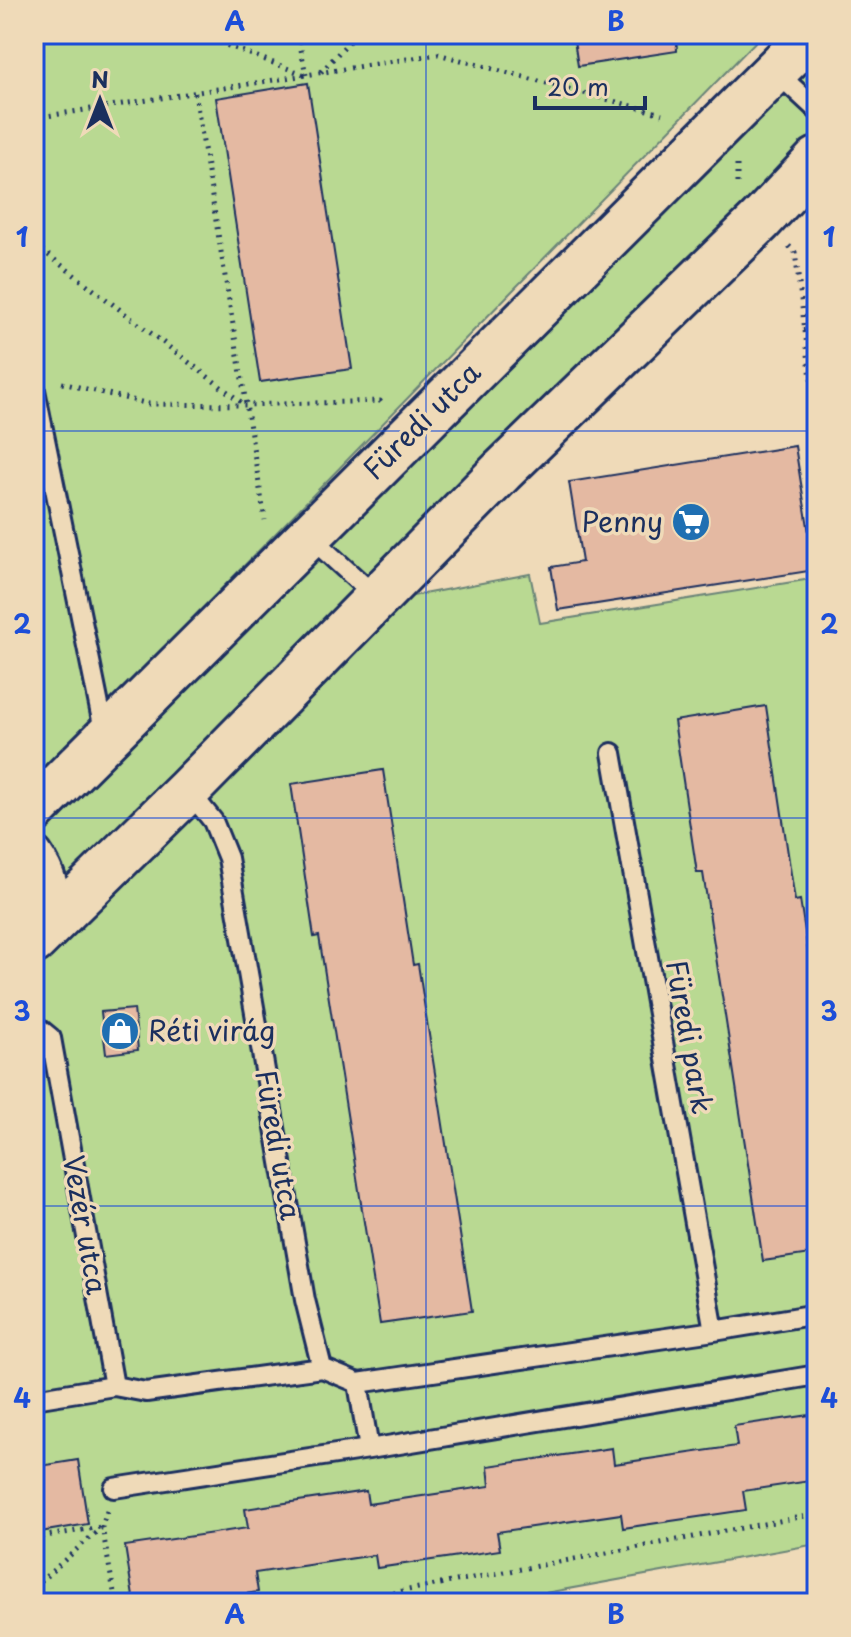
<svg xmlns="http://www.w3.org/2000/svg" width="851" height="1637" viewBox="0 0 851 1637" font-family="'Playpen Sans',sans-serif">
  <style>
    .green { fill: #b9d992; stroke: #6a8478; stroke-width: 2 }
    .building { fill: #e4b9a2; stroke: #1b2f5e; stroke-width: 2 }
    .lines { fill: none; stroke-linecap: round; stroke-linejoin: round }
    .lane-casing { stroke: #1b2f5e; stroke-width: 24 }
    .street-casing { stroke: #1b2f5e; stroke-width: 42 }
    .secondary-casing { stroke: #1b2f5e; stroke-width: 50 }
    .path { stroke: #1b2f5e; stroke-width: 5; stroke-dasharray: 2 6; stroke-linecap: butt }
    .lane { stroke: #efdab8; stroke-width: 18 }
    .street { stroke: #efdab8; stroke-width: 36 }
    .secondary { stroke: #efdab8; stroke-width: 44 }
    .grid { fill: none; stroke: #1d4ed8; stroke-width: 2; stroke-opacity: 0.55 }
    .labels { text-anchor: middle; stroke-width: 7; stroke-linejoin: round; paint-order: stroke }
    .street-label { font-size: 28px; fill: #1b2f5e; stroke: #efdab8 }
    .poi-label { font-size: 28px; fill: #1b2f5e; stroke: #efdab8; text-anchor: end }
    .neatline { fill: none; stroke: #1d4ed8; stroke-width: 3 }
    .grid-label { font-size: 26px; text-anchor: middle; font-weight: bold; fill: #1d4ed8 }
  </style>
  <rect width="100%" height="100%" fill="#efdab8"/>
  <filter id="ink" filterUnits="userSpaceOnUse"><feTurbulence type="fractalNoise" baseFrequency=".0125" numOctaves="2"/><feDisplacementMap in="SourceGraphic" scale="16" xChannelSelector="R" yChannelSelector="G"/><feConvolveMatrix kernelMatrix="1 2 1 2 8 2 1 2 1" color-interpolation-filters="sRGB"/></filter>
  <g filter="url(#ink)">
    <path class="green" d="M34,34H763L34,781Z
      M817,55V132L34,912V834Z
      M530,574L540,623L817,578V1544L490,1603H34V963L402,598Z"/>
    <path class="building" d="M573,34H676L677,51L578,66Z
      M308,83L352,369L260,382L216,98Z
      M795,446L815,570L558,610L551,567L582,562L569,482Z
      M766,706L795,901L800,900L817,1007V1253L763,1261L703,873H697L674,721Z
      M383,770L413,965L418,964L472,1311L380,1324L319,936L314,937L291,784Z
      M134,1009L138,1050L106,1054L101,1012Z
      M817,1414V1480L743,1491L746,1510L623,1528L621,1514L497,1532L500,1550L377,1568L375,1555L255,1573L258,1592L186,1603H134L125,1546L248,1528L245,1509L366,1491L368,1504L490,1486L488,1466L612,1448L614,1464L737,1446L734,1426Z
      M78,1460L88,1524L34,1533V1467Z"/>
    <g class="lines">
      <defs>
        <path id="lane" d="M775,71L817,110
          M34,385L105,735
          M308,535L377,598
          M612,753L714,1331L817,1314
          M188,790L213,821L228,858L305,1300L322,1368
          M34,1024L51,1038L114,1386
          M34,1399L114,1386L146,1392L322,1368L358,1383L714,1331
          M369,1449L817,1375
          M114,1488L369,1449L358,1383"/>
        <path id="street" d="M34,855C49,876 52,894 54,920"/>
        <path id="secondary" d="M34,810L812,34
          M34,941L188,790L502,471L760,221L817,160"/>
      </defs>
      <use href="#lane" class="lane-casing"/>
      <use href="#street" class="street-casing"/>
      <use href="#secondary" class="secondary-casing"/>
      <path class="path" d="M197,34L305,75
        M298,34L306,75
        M321,72L356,34
        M195,93L265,520
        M34,118L438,54L662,114
        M737,165V187
        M34,220L39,248L245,405
        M789,246L795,252L817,425
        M803,330L817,328
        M62,383L149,404L246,405L380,401L383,405
        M107,1511L102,1527L116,1603
        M34,1538L101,1527
        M34,1587L101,1528
        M338,1603L817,1514"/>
      <use href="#lane" class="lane"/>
      <use href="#street" class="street"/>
      <use href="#secondary" class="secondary"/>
    </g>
  </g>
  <path class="grid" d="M426,34V1603M34,431H817M34,818H817M34,1206H817"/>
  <defs>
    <symbol id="supermarket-disc" viewBox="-11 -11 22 22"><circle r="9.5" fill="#1f6fb2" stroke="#efdab8"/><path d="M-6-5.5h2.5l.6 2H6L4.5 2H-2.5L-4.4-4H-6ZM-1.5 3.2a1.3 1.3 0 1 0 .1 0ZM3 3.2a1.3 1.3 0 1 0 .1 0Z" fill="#fff"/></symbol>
    <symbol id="shop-disc" viewBox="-11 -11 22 22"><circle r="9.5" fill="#1f6fb2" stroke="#efdab8"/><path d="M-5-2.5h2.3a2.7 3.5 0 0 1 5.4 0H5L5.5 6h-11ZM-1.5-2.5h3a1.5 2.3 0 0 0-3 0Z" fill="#fff"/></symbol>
  </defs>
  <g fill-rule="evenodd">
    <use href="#supermarket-disc" x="669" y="500" width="44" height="44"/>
    <use href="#shop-disc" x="98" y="1009" width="44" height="44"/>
  </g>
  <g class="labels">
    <g class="street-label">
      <text transform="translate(422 421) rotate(-45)" y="10">Füredi utca</text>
      <text transform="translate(689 1037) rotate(80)" y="10">Füredi park</text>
      <text transform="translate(278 1145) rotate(80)" y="10">Füredi utca</text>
      <text transform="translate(85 1225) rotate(80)" y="10">Vezér utca</text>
    </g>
    <g class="poi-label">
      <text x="663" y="532">Penny</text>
      <text x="148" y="1041" text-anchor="start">Réti virág</text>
    </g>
  </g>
  <rect width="851" height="1637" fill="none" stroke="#efdab8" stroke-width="88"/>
  <g transform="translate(100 100)" stroke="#efdab8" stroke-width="6" paint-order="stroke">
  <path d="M0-6L14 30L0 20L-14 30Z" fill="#1b2f5e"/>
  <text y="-12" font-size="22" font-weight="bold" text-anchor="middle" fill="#1b2f5e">N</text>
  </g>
  <path d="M535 96v12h110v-12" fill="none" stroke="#1b2f5e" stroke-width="4"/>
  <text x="547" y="96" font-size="24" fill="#1b2f5e" stroke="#efdab8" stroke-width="6" paint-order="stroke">20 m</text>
  <rect x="44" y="44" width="763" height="1549" class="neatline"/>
  <g class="grid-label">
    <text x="235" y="31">A</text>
    <text x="616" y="31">B</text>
    <text x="22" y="247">1</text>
    <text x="829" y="247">1</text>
    <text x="22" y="634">2</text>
    <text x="829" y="634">2</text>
    <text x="22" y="1021">3</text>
    <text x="829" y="1021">3</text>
    <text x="22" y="1408">4</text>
    <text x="829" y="1408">4</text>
    <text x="235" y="1624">A</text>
    <text x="616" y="1624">B</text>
  </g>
</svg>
